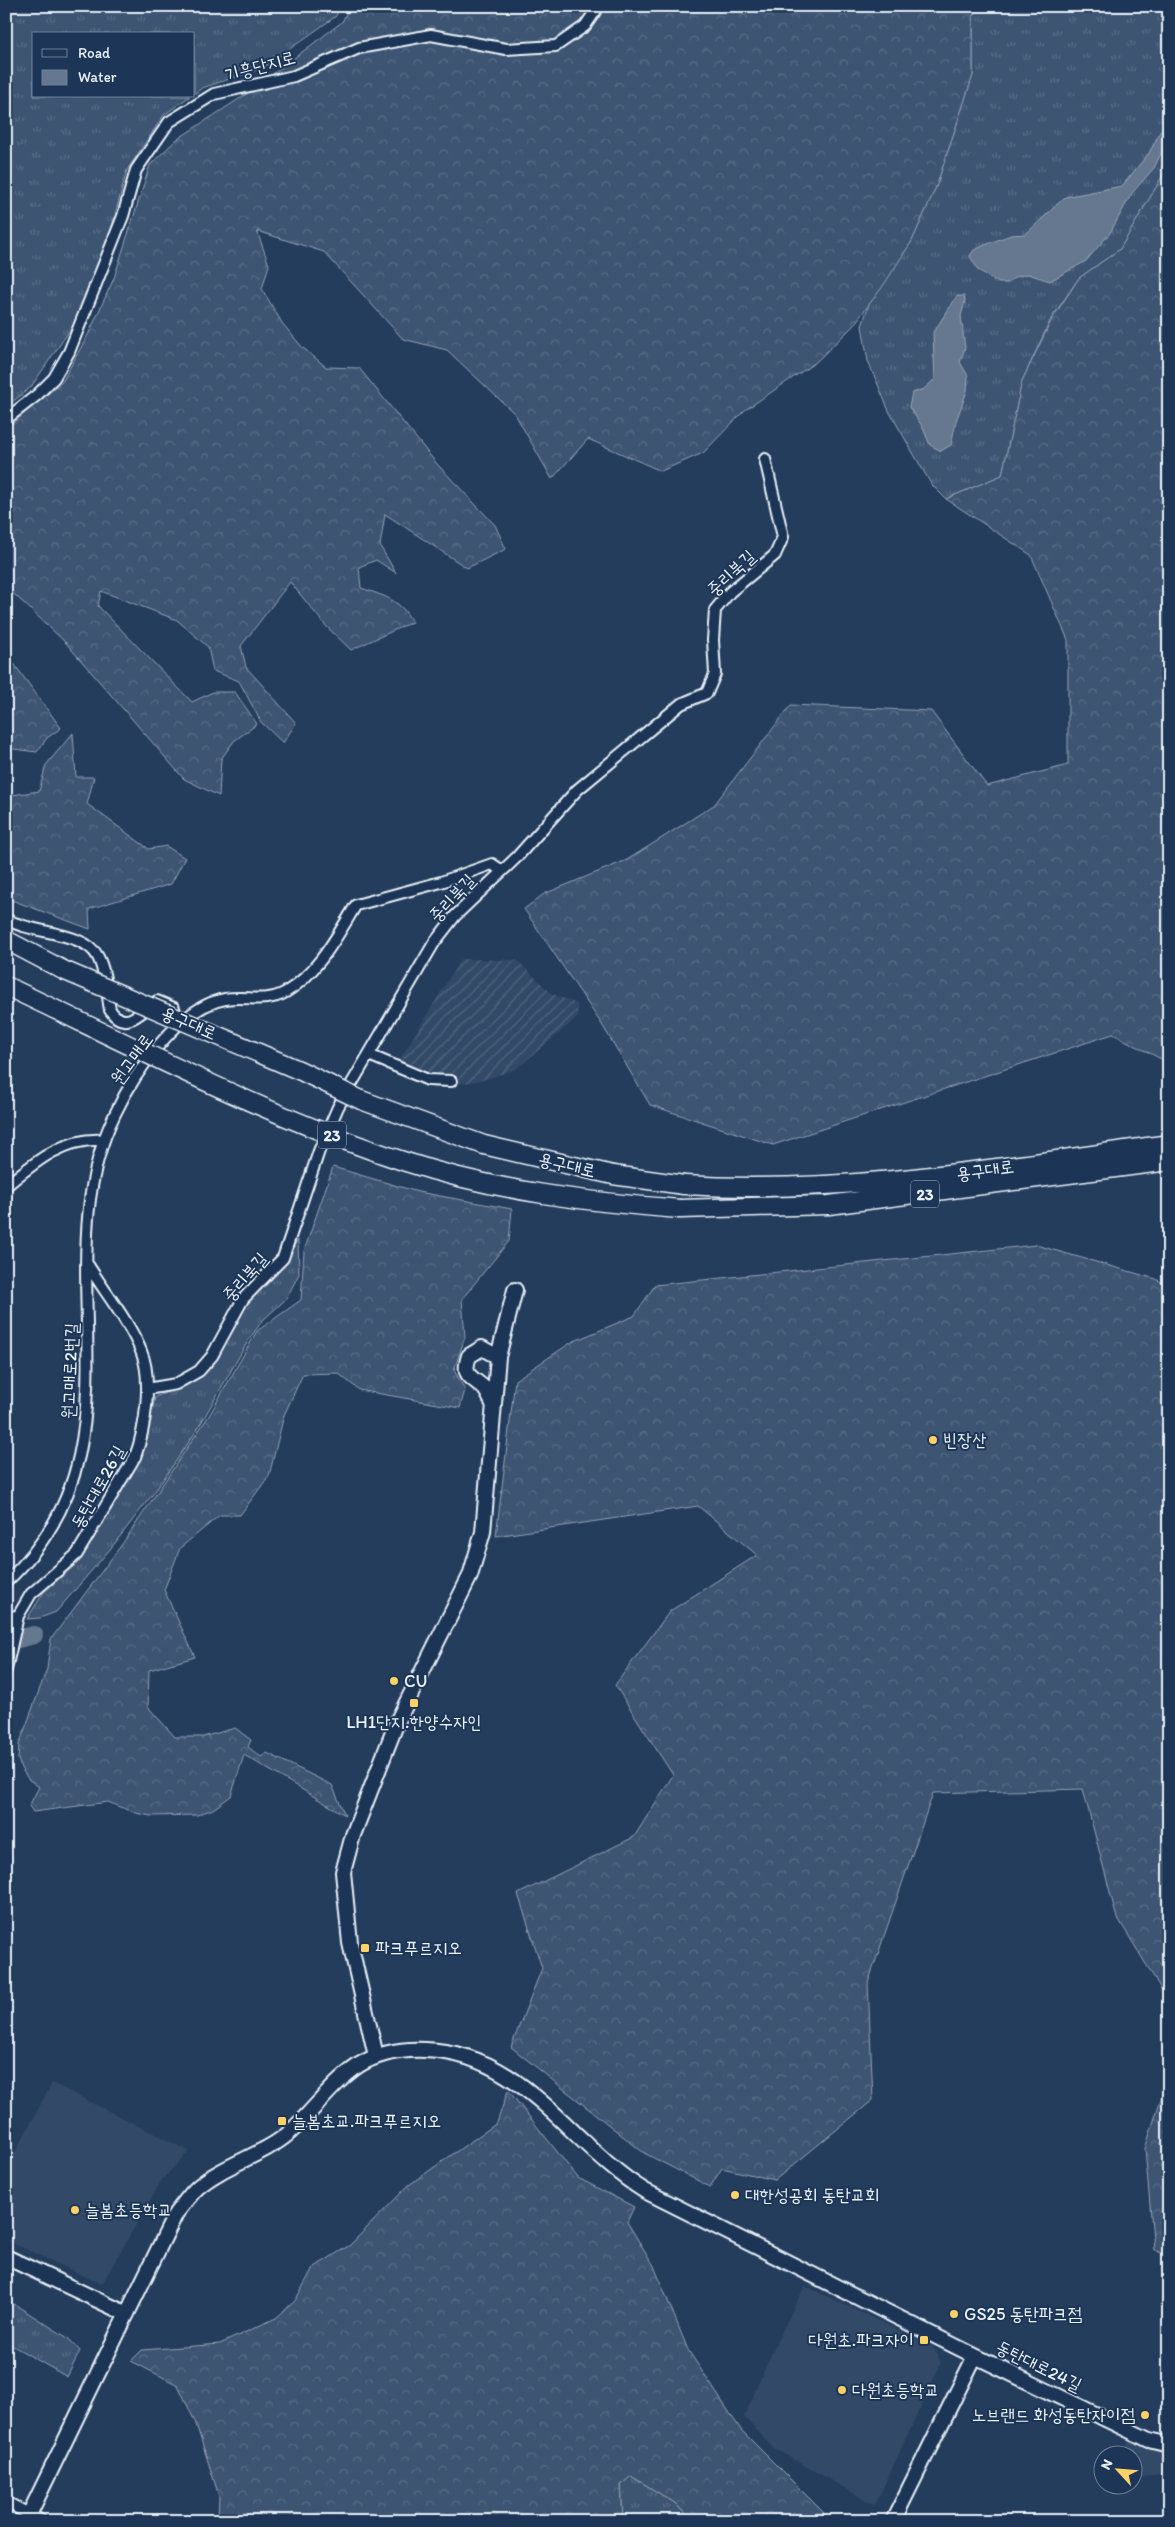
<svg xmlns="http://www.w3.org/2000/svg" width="1175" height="2527" viewBox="0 0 1175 2527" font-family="Itim,'Poor Story',sans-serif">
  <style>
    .built { fill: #334a68 }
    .industrial { fill: url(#industrial-furrows) }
    .grass { fill: url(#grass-tufts); stroke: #93a2b5 }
    .forest { fill: url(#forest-crowns); stroke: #93a2b5 }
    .water { fill: #657890; stroke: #99a8ba }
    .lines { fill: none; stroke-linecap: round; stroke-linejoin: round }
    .river { stroke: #657890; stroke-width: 18 }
    .minor-casing { stroke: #e8f1f8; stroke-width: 14 }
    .tertiary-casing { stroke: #e8f1f8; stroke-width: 18 }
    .trunk-casing { stroke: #e8f1f8; stroke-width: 21 }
    .minor { stroke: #1d3557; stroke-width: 10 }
    .tertiary { stroke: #1d3557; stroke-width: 14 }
    .trunk { stroke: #1d3557; stroke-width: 18 }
    .trunk-bridge-casing { stroke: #e8f1f8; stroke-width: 21; stroke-linecap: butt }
    .trunk-bridge { stroke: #1d3557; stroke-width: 18 }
    .poi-dot { fill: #ffd166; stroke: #1d3557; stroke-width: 2 }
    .labels { text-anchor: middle; stroke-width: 4; stroke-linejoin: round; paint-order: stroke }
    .shield { fill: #1d3557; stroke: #abb9c8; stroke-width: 1 }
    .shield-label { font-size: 16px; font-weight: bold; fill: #e8f1f8 }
    .street-label { font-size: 18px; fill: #e8f1f8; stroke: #1d3557 }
    .poi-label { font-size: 18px; fill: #e8f1f8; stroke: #1d3557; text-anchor: start }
  </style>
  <defs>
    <pattern id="industrial-furrows" width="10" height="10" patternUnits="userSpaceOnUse" patternTransform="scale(1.25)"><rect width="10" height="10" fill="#334a68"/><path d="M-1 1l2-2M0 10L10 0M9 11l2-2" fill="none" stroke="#51657e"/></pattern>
    <pattern id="grass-tufts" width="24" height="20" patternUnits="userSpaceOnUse" patternTransform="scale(1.25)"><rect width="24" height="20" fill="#3e5472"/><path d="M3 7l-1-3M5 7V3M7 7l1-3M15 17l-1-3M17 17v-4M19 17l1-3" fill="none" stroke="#5a6d87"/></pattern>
    <pattern id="forest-crowns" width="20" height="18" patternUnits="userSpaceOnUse" patternTransform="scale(1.25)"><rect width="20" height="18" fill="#3e5472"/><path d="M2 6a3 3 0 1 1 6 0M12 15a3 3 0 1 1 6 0" fill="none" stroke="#5a6d87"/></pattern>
  </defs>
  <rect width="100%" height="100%" fill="#253d5d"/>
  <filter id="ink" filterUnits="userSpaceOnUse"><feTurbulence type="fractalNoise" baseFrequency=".02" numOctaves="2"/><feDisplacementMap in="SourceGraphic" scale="10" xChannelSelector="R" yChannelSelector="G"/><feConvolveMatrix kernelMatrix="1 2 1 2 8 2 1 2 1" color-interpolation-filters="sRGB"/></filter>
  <g filter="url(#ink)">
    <path class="built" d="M52,2083L189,2151L161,2181L102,2284L6,2240V2170Z
      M805,2286L932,2346L941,2363L875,2505L775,2449L744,2417L777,2341Z
      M1132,2433L1165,2454L1163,2474L1133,2477L1132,2454H1123Z"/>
    <path class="industrial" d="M461,959L517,960L551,993L577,1004L578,1017L516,1069L487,1079L433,1089L397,1064Z"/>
    <path class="grass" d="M6,6H340L336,16L263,68L202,88L194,94V34H34V96H190L164,115L127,170L108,241L74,324L31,387L6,407Z
      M979,6H1169V165L1120,249L1079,278L1051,319L1022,381L1002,475L946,499L931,484L889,411L868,361L862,326L869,304L912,241L936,187L973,75V15Z
      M298,1240L299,1274L286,1299L262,1321L248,1341L197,1430L156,1490L111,1548L56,1612L40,1618L27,1619L44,1592L80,1561L133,1471L145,1444L155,1397L173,1390L205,1371L241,1310L273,1275Z
      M6,2299L68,2338L80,2351L67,2377L6,2342Z
      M631,2476L675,2503L692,2521H623L621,2485Z"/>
    <path class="forest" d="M350,6H979L973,15V75L936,187L912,241L883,286L853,326L816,362L745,410L703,453L661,471L588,439L552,479L515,414L447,350L403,339L324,252L257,231L269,265L262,289L282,323L302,347L326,367L359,368L437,464L495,525L506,549L467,568L385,514L380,546L396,573L376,560L359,567L361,588C384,596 400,599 412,622L351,650L326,626L290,582L241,646L246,667L296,723L283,743L261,722L239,681L213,671L208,647L177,620L101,591L98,606L192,702L213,692H235L257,724L234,741L221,759L219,796L184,779L65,642L15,595L6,590V429L62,382L89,333L114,278L150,165L176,140L245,95L342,22Z
      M1169,165V1063L1113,1034L773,1145L650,1105L601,1023L524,909L544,894L627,860L714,805L791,705L931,711L987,786L1068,765V640L1031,555L946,499L1002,475L1022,381L1052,319L1079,278L1120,249Z
      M6,653L61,728L47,738L37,752L6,748Z
      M73,733L76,777H94L87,804L149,849L166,846L185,858L171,884L89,909L90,929L6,898V796L39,791L46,765Z
      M333,1167L418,1192L512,1209L509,1241L462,1299L465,1337L454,1370L465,1390L460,1408L359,1390L338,1373L303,1374L284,1415L269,1476L240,1515H220L180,1548L164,1590L195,1657L149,1670L148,1707L175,1737H203L235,1728L251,1740L248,1747L261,1757L267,1753L332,1785L345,1815L244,1755L231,1796L213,1809L197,1815L151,1816L136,1813L108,1802L33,1812L29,1806L39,1787L28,1779L21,1768L18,1759L19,1745L47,1669L51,1639L123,1543L210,1414L257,1331L301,1300L304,1251Z
      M1036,1245L1156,1279L1169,1287V2002L1116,1915L1083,1789L933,1793L868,1983L873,2100L775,2180L722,2168L710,2187L644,2153L511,2047L542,1968L518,1894L634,1837L673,1775L615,1685L670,1611L757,1555L698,1506L496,1536L515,1380L572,1342L634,1316L655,1285Z
      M1169,2073V2256L1154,2250L1145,2149Z
      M508,2090L578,2178L634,2207L627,2222L654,2266L688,2350L741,2430L832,2521H692L675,2503L631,2476L621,2485L623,2521H218L219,2496L196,2424L178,2385L131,2361L142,2350L220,2344L276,2318L295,2301L313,2268L350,2245L409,2185L497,2123Z"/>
    <path class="water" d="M1169,115V137L1154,168L1132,193L1110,233L1086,261L1050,281L1028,274L1015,277L1008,283H999L978,270L970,256L974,250L992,242L1011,235L1026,234L1065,197L1122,186L1149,153Z
      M957,296H964L965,301L961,316L965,348L960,362L968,376L967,391L956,421L951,445L941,451L930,445L922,426L909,407L912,393L924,389L935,379L933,333Z"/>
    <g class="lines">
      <path class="river" d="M6,1642L34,1635"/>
      <defs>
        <path id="minor" d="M6,419L37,395L54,378L69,352L123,216L136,170L169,122L214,94L294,76L359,48L431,35L506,49L556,46L585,26L599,6
          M6,919C31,934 85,931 98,957C106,973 107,993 110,1010C126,1034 143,1009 157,1001L174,1008L176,1016
          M369,1055L428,1080L451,1081
          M6,1186C35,1162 64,1137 104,1140
          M147,1389L176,1384L199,1371L212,1356L243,1299L283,1258L319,1151L338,1107L434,943L455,916L517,857L577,790L681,704L707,693L715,674L713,640L715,610L730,592L775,555L783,537L765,459
          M6,1582C153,1448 40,1265 115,1114C134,1074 178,1007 225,999C247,995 265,1004 286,992C318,973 337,936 356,905L441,882L492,864L502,871
          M6,1614L17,1618
          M6,1670L18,1616L31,1594L77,1554L135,1457C145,1430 153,1379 141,1351C130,1323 104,1291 88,1265
          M6,2502L42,2521"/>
        <path id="tertiary" d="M494,1406C491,1400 488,1392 484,1388C471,1376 462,1377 469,1356L482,1348L498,1357
          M376,2056L350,1943L343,1872L353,1835L397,1722L470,1576L483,1532L498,1357L515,1290
          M6,2257L127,2314
          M26,2521L176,2213C183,2205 190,2194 198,2187C225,2164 262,2156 289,2133C314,2111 331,2084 359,2065C379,2053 402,2049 425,2050C525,2053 567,2143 645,2191L975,2356L1149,2440L1169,2445
          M893,2521L975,2356"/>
        <path id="trunk" d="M6,940L63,970
          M684,1185C847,1195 1008,1166 1169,1144
          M680,1209L829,1205L1169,1161"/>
      </defs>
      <use href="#minor" class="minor-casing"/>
      <use href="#tertiary" class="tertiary-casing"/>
      <use href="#trunk" class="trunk-casing"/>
      <use href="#minor" class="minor"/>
      <use href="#tertiary" class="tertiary"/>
      <use href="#trunk" class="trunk"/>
      <defs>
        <path id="trunk-bridge" d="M63,970L301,1071L361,1100L484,1145L613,1175L684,1185
          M6,986C137,1048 268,1117 406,1162C495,1191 588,1202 680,1209"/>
      </defs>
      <use href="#trunk-bridge" class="trunk-bridge-casing"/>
      <use href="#trunk-bridge" class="trunk-bridge"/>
    </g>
  </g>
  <g class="poi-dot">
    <circle cx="933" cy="1440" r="5"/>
    <circle cx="394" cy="1681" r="5"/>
    <rect x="409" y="1698" width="10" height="10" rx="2.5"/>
    <rect x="360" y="1943" width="10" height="10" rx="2.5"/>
    <rect x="277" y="2116" width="10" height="10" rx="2.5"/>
    <circle cx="735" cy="2195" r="5"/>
    <circle cx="75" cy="2210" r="5"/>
    <circle cx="954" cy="2314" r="5"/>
    <rect x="919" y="2335" width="10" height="10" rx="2.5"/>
    <circle cx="842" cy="2390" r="5"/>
    <circle cx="1145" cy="2415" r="5"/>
  </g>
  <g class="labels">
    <g class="shield">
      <rect x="318" y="1121.5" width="28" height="27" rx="4"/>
      <rect x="911" y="1180.5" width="28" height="27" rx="4"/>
    </g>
    <g class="shield-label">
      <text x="332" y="1141">23</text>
      <text x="925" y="1200">23</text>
    </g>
    <g class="street-label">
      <text transform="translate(260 66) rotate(-15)" y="6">기흥단지로</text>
      <text transform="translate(731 573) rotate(-43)" y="6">중리북길</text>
      <text transform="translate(452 898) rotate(-47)" y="6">중리북길</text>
      <text transform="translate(189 1023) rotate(23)" y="6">용구대로</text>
      <text transform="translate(132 1059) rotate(-54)" y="6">원고매로</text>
      <text transform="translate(567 1165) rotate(13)" y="6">용구대로</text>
      <text transform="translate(985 1170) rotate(-8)" y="6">용구대로</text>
      <text transform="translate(245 1277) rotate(-49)" y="6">중리북길</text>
      <text transform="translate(70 1371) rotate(-88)" y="6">원고매로2번길</text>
      <text transform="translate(98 1487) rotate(-61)" y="6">동탄대로26길</text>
      <text transform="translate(1039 2366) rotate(26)" y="6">동탄대로24길</text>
    </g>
    <g class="poi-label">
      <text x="943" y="1446">빈장산</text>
      <text x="404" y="1687">CU</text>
      <text x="414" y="1728" text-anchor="middle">LH1단지.한양수자인</text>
      <text x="375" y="1954">파크푸르지오</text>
      <text x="292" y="2127">늘봄초교.파크푸르지오</text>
      <text x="745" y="2201">대한성공회 동탄교회</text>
      <text x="85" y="2216">늘봄초등학교</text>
      <text x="964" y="2320">GS25 동탄파크점</text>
      <text x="914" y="2346" text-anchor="end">다원초.파크자이</text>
      <text x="852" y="2396">다원초등학교</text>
      <text x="1135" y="2421" text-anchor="end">노브랜드 화성동탄자이점</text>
    </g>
  </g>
  <rect width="1175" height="2527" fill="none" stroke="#1d3557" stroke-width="25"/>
  <rect x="12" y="12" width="1150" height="2502" fill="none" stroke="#e8f1f8" stroke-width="2" filter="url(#ink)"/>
  <rect x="32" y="32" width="162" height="65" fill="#1d3557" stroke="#6e8097"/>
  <rect x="42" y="49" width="25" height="8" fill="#1d3557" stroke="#6e8097"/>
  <text x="78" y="58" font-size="15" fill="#e8f1f8">Road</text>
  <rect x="42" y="70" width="25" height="15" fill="#657890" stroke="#6e8097"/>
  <text x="78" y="82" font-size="15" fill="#e8f1f8">Water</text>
  <g transform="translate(1118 2470) rotate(296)"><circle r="24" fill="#1d3557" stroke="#6e8097"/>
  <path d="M0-4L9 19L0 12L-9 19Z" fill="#ffd166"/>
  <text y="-8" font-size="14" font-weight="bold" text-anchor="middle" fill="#e8f1f8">N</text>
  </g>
</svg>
